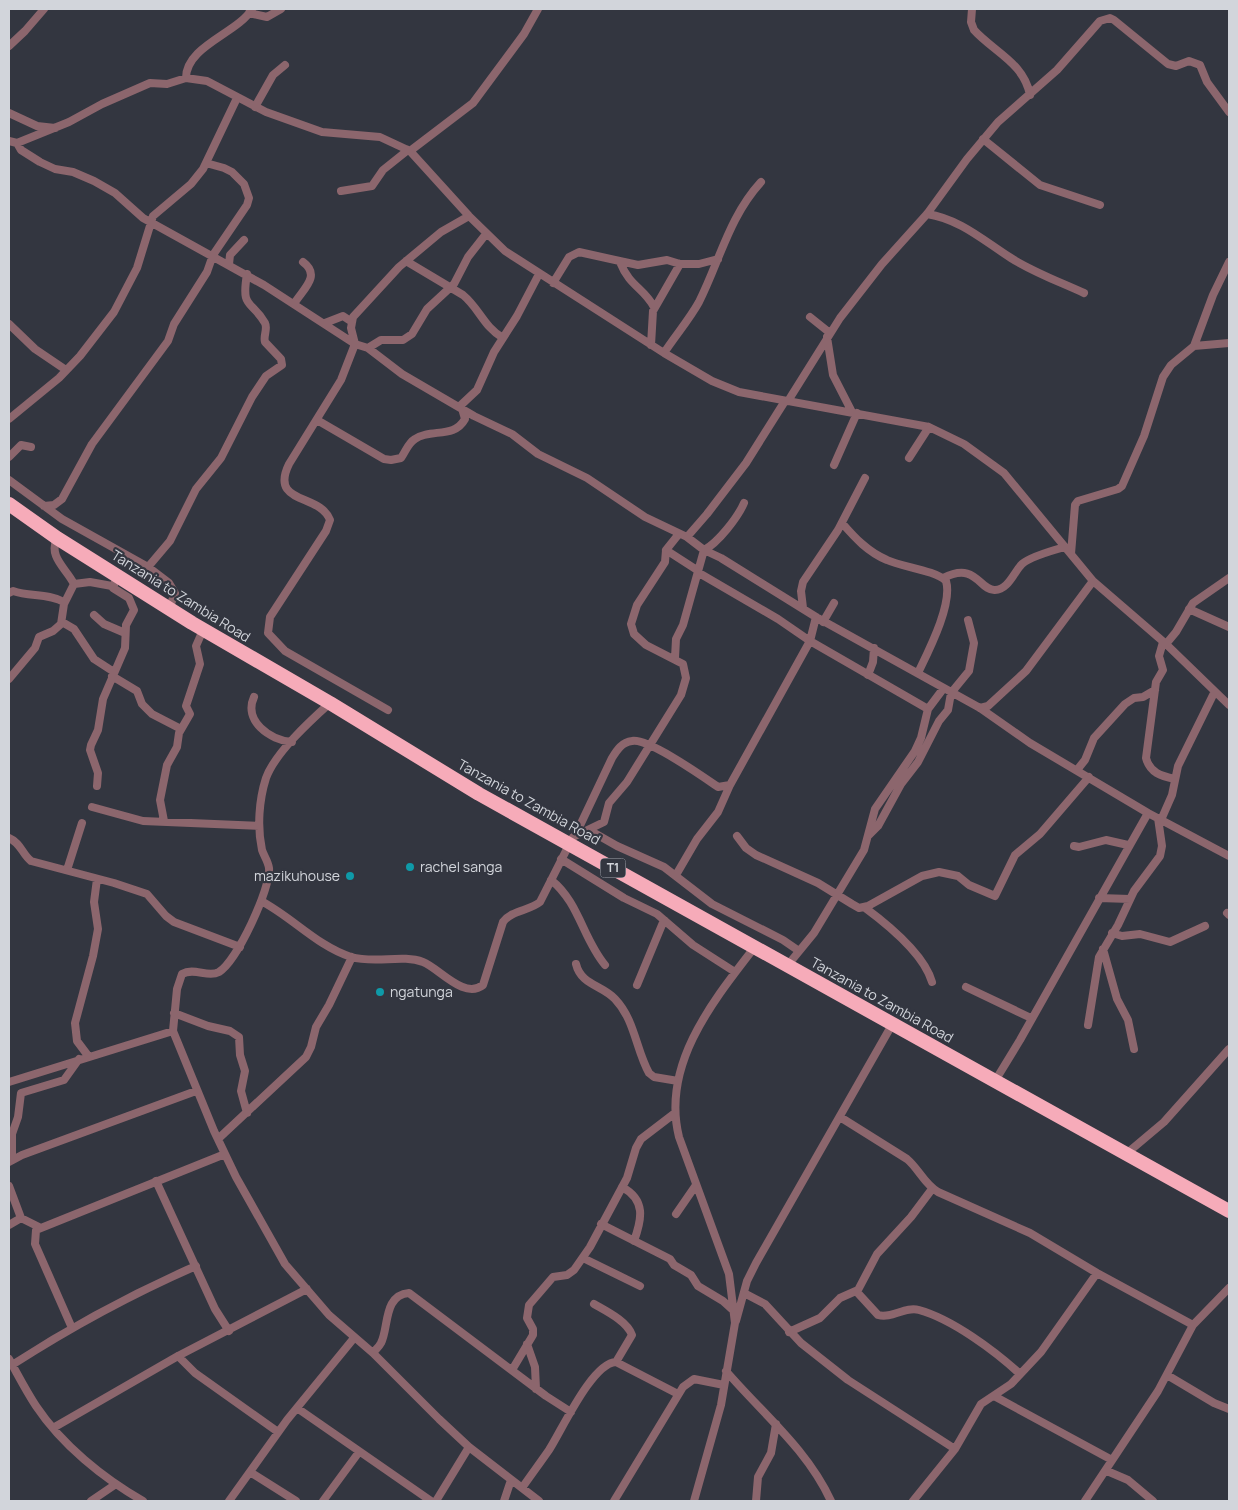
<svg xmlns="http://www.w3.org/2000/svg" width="1238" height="1510" viewBox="0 0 1238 1510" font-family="Manrope,sans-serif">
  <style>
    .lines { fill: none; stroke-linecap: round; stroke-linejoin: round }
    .street { stroke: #8c666d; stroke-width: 8 }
    .highway { stroke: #f6abb9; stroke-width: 14 }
    .culture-dot { fill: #0f9aa8; stroke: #333640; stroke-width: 2 }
    .labels { text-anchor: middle; stroke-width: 4.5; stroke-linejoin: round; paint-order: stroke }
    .shield { fill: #333640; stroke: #a2a5ac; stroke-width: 1 }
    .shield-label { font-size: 12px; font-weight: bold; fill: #d2d5db }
    .street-label { font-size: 14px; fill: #d2d5db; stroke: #333640 }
    .poi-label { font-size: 14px; fill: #d2d5db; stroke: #333640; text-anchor: start }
  </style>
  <rect width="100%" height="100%" fill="#333640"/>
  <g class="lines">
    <path class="street" d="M972,9L971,22L974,30C994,52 1024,63 1030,95
      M249,13L267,17L281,9
      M9,46L25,31L44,9
      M186,78C186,46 238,33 252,9
      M255,107L273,75L285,65
      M9,113L37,126L55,128
      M983,139L1040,185L1100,205
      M9,141L17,143L21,150L40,162L55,169L73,172L94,181L115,193L143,218L264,285L355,344L368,348L402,374L474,416L512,434L538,454L587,478L645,517L687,537L704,550L721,558L816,617L980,708L1030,743L1148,813L1229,856
      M17,143L69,122L102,104L150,83L167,84L186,78L207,81L266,112L322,132L380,137L410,151L469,216L505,251L664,353L712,381L739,392L929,427L964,444L1004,473L1093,581L1166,644L1229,705
      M410,151L473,103L524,34L538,9
      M341,191L372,186L383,170L408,150
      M927,214C960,219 984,241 1011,258C1033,272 1060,282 1084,293
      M406,261L463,295C479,308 484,327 503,338
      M620,262C630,287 643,287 654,307
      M229,264L230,255L244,240
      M553,283L569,257L579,252L638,265L667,260L680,264H699L718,259
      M294,304C302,290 322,276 303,262
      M810,317L830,333
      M325,323L343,316L352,322
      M9,324L35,349L66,370
      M827,337L833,375L852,412
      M651,345L653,311L680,264
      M1194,346L1213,295L1229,262
      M368,348L381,340H403L412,334L427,309L454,284L468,257L486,234
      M664,353C675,336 689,320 699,302C720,260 729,217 761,182
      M788,401L840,318L882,264L927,214L967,159L998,122L1057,70L1100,21L1110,18L1114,20L1168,64L1176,66L1189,61L1200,65L1207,82L1229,112
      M9,419L59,378L80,356L114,312L137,268L153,216L191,184L203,169L237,98
      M317,420L384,459L391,460L401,458C406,451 408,443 415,439C431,428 454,439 465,419L461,405L477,390L494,352L517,316L539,274
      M9,457L21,445L31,447
      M909,458L929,427
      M834,465L857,413
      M9,480L62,519L148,567L169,583L175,593L169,609
      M44,506L54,505L62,499L92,444L168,341L174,324L207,272L213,255L247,205L249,198L244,184L232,172L224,168L206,163
      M842,523C855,538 868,552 887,560C902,567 935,570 946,581C953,604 928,652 918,673
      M687,537L707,514L746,463L785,401
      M666,550L697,570
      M1071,554L1075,505L1078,501L1118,489L1122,486L1144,436L1163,377L1171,365L1194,346L1229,343
      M148,567L170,541L196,489L221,458L252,397L266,376L282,365L281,359L265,342C263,336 268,329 265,323C251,299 241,310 247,274
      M699,573L778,619L810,641L928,709
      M943,578C977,561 979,591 995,590C1008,590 1014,572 1022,564C1030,557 1054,550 1065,547
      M74,584L90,582L112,586
      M9,593L13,591C30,597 47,593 64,602
      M803,608L801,591L803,582L838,530L865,478
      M1189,609L1229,627
      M94,615L104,624L125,633
      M62,622L74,629L94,659L114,672
      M823,622L834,603
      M1163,642L1159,656L1163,670L1156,682L1146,758C1150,773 1161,776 1175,779
      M1166,644L1176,632L1193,603L1229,578
      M675,658L676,639L683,625L704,550C718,543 738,517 744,503
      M868,675L873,662L874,648
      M112,676L137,691L142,704L152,714L181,729
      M9,679L35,648L39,637L53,631L61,624L64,604L74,584C66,568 48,557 57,538
      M254,697C243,721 270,740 292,742
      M330,703C310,721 275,753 266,778C259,800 257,827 262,850C264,856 268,861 269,868C271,888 237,961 219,972C208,978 194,967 182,974L177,989L173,1031L214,1131L236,1177L285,1264L329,1315L373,1353L439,1419L469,1447L539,1501
      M980,708L988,706L1026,671L1093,581
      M388,710L285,651L268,633L270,617L326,531L330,520C320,493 269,505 289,464L341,380L355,344L351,328L353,317L399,267L441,232L469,216
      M1077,770L1085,760L1094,738L1125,704L1134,698L1143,697L1155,690
      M97,786L98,773L90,750L91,745L98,730L103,699L125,648L126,625L134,610L129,598L113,588L117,576
      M92,807L143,821L259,826
      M1161,820L1172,795L1178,766L1214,693
      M164,821L160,800L167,765L177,747L179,733L190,714L186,706L200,664L196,646L203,630
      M589,830L617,846L664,867L712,904L783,940L799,951
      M575,836L612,758C617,750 622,742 632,741C648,738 702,776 718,787L730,785L810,641L816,617
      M737,836L746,848L756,855L818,883L852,904L859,908L868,906L922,876L939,872L958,876L969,885L995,896L1015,855L1040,834L1089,777
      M868,836L878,826L901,784L918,762L939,721L948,710L951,693L969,671L974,643L968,620
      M9,838C21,843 22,854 31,861L114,883L147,894L166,916L174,922L240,947
      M1074,846L1079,847L1106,840L1128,845
      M561,859L624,898L657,914L693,945L735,972
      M67,870L82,823
      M676,875L697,839L718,812L730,785
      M551,880C579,902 583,939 605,965
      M1099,898L1130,899
      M261,901C292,917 317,946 351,957C376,964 402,954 423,962C439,968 464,1000 483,985L503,922C512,910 529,911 540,902L573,837L604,822L609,803L627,782L681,695L686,678L683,664L646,645L634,634L631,624L637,605L665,562L666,550L678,535
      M864,907C887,924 924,954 932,982
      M1227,913L1229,915
      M1112,933L1122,936L1140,934L1170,942L1205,926
      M1103,949L1117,999L1128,1020L1134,1049
      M576,964C581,985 602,985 615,999C635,1020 636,1050 649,1073L654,1077L678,1081
      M787,966L814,933L864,850L875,809L915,751L921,738L928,709L943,689
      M637,985L664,920
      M966,987L1031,1018
      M174,1013L208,1026L230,1031L239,1037L240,1055L245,1071L241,1091L247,1113
      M1088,1025L1099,957L1118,925L1134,891L1160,856L1162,846L1158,818
      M89,1057L77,1041L75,1023L93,956L98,929L94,902L97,879
      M995,1081L1020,1040L1148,813
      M9,1082L173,1031
      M840,1117L907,1159C919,1169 924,1184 938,1192L1030,1233L1097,1273L1193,1325
      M218,1139L306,1057L311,1047L316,1027L329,1005L352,957
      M1126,1154L1164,1122L1229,1049
      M12,1160V1134L18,1117L21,1093L64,1080L79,1059
      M9,1162L22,1155L196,1091
      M156,1181L215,1309L229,1331
      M9,1186L21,1218L39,1227
      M622,1187C646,1200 642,1219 634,1241
      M676,1214L696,1185
      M601,1224L670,1259L674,1265L691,1275L698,1286L723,1301L734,1311
      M9,1225L21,1218
      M583,1258L640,1286
      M856,1291L878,1315C892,1319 905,1306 919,1310C952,1319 995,1351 1020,1374
      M744,1293L765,1304L801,1343L848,1380L955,1449
      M594,1304C606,1311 627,1321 632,1335L616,1362
      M736,1321L747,1281L756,1263L893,1023
      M72,1328L35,1244L36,1230L225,1154
      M789,1332L820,1318L840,1298L858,1290L877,1254L911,1217L932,1189
      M527,1344L535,1367L536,1389
      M373,1353C375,1350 379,1347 381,1343C389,1328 383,1295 409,1293L546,1396L571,1412
      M178,1356L195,1373L278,1432
      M9,1359C18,1375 26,1391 36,1406C62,1445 103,1478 143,1501
      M12,1365C71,1327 132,1294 196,1266
      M512,1370L533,1335V1329L527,1318L529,1305L553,1277L567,1275L574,1270L590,1247L627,1178L636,1148L641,1139L675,1113
      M726,1371C763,1414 807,1449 831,1501
      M1167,1375L1214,1403L1229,1409
      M994,1396L1112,1460
      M297,1408L431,1501
      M53,1428L178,1356L307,1289
      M1107,1471L1128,1480L1153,1501
      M250,1472L296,1501
      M522,1488C531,1475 540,1463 549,1450C562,1430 592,1363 616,1362L678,1394
      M91,1501L116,1484
      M229,1501L287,1420L354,1338
      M323,1501L359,1452
      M436,1501L469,1447
      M504,1501L511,1480
      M614,1501L683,1387L694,1379L724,1385
      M694,1501L721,1405L735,1323L729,1274L679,1137C661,1065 713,1001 754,948
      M756,1501L758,1477L771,1453L776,1424
      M913,1501L955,1449L981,1404L1011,1384L1041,1352L1097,1273
      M1085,1501L1158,1391L1193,1325L1229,1288"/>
    <path class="highway" d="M9,504L57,538L192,623L330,703L479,794L1229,1211"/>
  </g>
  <g class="culture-dot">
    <circle cx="410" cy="867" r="5"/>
    <circle cx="350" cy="876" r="5"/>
    <circle cx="380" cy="992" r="5"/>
  </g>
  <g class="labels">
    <rect class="shield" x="600.5" y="858.5" width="25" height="19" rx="4"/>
    <g class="shield-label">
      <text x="613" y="872">T1</text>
    </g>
    <g class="street-label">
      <text transform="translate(181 596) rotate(32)" y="5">Tanzania to Zambia Road</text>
      <text transform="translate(529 802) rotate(29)" y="5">Tanzania to Zambia Road</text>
      <text transform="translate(882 1000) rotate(29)" y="5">Tanzania to Zambia Road</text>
    </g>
    <g class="poi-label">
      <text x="420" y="872">rachel sanga</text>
      <text x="340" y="881" text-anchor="end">mazikuhouse</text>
      <text x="390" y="997">ngatunga</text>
    </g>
  </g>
  <rect width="1238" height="1510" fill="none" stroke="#d2d5db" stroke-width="20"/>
</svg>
